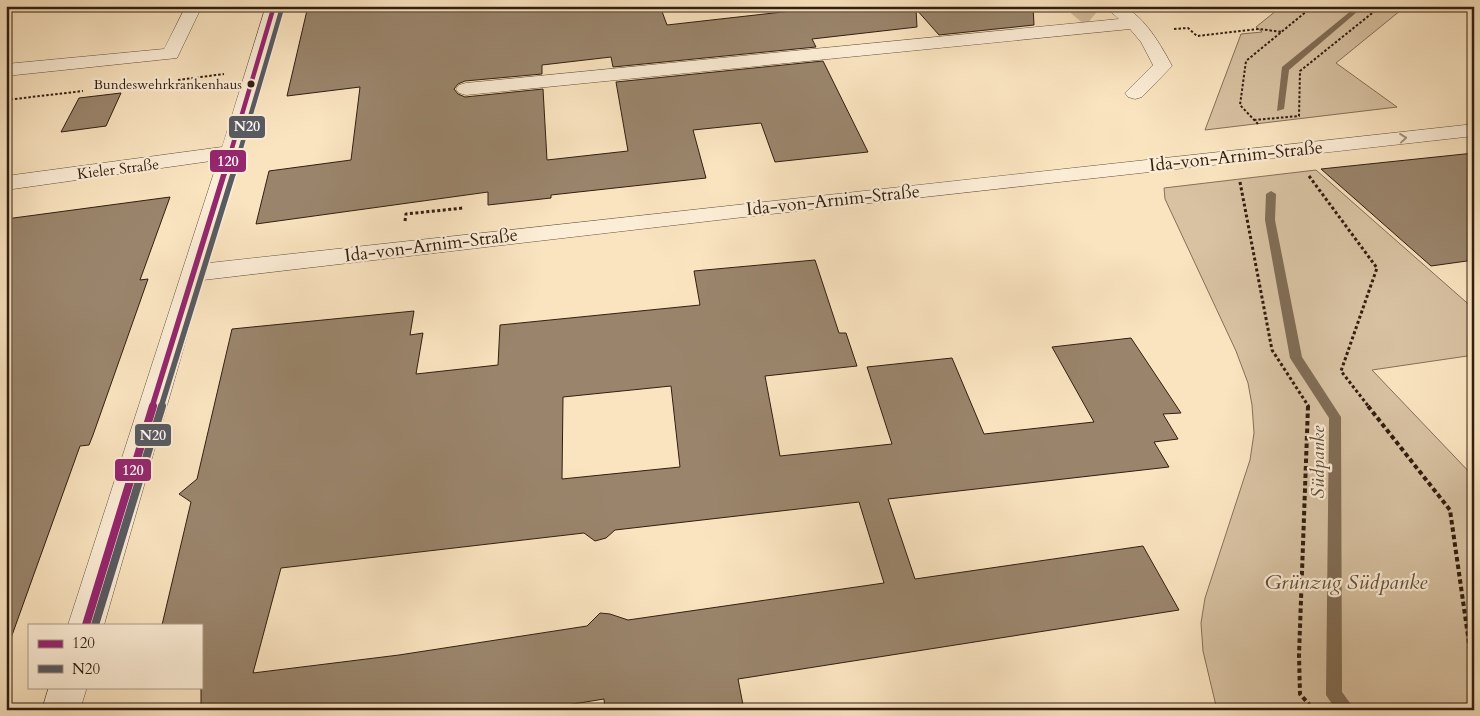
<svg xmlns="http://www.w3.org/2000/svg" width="1480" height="716" viewBox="0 0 1480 716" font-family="Cardo,serif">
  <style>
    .green { fill: #d8c2a2; stroke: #847059 }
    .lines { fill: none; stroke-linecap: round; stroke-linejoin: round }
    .stream { fill: #816d56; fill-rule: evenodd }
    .building { fill: #9a856c; stroke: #311e10; fill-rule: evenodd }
    .minor-tunnel { stroke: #d2bc9d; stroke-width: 19; stroke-dasharray: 19 9; stroke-linecap: butt }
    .minor-casing { stroke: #63503c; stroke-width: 1 }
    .path-far2 { stroke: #311e10; stroke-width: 2; stroke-dasharray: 2.5 2; stroke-linecap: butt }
    .path-far1 { stroke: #311e10; stroke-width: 3; stroke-dasharray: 3 2.5; stroke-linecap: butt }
    .path { stroke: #311e10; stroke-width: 4; stroke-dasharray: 4.5 3; stroke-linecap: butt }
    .minor { fill: #fcedd6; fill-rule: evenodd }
    .bus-1-far2-casing { stroke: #fcedd6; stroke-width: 7 }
    .bus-1-far1-casing { stroke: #fcedd6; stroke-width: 9 }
    .bus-1-casing { stroke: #fcedd6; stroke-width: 11 }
    .bus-2-far2-casing { stroke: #fcedd6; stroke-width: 7 }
    .bus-2-far1-casing { stroke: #fcedd6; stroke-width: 9 }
    .bus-2-casing { stroke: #fcedd6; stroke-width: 11 }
    .bus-1-far2 { stroke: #95276e; stroke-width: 4.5 }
    .bus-1-far1 { stroke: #95276e; stroke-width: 5.5 }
    .bus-1 { stroke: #95276e; stroke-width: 8 }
    .bus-2-far2 { stroke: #595b62; stroke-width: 4.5 }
    .bus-2-far1 { stroke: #595b62; stroke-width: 5.5 }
    .bus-2 { stroke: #595b62; stroke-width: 8 }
    .oneway { stroke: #a1907d }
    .bus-dot { fill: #311e10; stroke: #fcedd6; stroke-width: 2 }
    .labels { text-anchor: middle; stroke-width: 4.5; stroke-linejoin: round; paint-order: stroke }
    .far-bus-label { font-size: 14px; fill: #311e10; stroke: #fcedd6; text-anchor: end }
    .far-street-label { font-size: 15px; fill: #311e10; stroke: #fcedd6 }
    .street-label { font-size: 18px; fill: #311e10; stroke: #fcedd6 }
    .water-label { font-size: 19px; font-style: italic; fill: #604c39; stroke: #fcedd6 }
    .near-park-label { font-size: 21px; font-style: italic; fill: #634f3c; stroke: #fcedd6 }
    .line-badge { stroke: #fcedd6; stroke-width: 2 }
    .badge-label { font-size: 14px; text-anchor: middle; font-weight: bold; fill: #fff }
  </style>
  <rect width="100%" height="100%" fill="#fae4c0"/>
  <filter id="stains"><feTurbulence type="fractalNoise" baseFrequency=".004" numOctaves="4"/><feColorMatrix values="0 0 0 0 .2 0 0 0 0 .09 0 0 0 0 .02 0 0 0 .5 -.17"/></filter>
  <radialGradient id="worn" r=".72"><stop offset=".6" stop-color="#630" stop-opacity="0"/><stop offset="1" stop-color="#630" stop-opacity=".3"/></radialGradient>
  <path class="green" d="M1282,6H1406L1336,63L1397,107L1205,130L1241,34L1262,32L1256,27Z
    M1316,170L1474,309V355L1372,370L1474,477V710H1217L1203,651L1201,623L1205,598L1250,460L1254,433L1252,405L1248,383L1236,351L1165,199L1164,188Z"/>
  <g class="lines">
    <path class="stream" d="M1357,6H1364L1289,70L1284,109L1277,111L1282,67Z
      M1271,191L1276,194L1275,220L1302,357L1341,417L1342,692L1355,710H1336L1326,695L1329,418L1290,358L1265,220L1266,194Z"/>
  </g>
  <path class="building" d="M308,6H660L667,25L836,6H1033L1034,25L939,35L916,9L917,27L812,39L816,47L613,67L611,57L542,65V74L465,81L458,84L454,89L458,94L465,97L543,89L547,160L628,151L616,82L823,61L868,152L775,162L761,123L693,130L706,178L551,195V198L488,205V192L256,224L269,171L351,160L360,87L287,96Z
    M121,93L106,126L61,132L79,98Z
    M1474,153V260L1431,266L1321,169Z
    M170,197L140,280L148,279L93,435L89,445L80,446L11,638L6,637V219Z
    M815,260L839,333H846L857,366L765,376L780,456L892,444L867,367L952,358L984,434L1094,422L1052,347L1131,338L1181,413L1163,414L1178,439L1154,442L1169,467L888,499L915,579L1143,546L1179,610L738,679L744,710H605L604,699L536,710H201V625H162L191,502L179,494L197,479L232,329L414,311L410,335L423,333L416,374L498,365L500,325L700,305L694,271ZM671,386L680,467L562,479L563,397ZM859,502L884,583L628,620L610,614L600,613L587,626L399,655L253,673L281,568L584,533L595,541L606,538L615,530Z"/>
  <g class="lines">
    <path class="minor-tunnel" d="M1077,6L1094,20"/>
    <defs>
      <path id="minor" d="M186,6H202L177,58L6,76V64L164,49Z
        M266,6H282L209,263L1474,124V136L744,217L203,280L104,625H68L218,160L6,190V176L222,147Z
        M1104,6C1109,6 1118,5 1123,7C1144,15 1162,47 1172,66L1142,97L1135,99L1128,97L1125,93L1153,65L1141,42L1130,29L466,95L459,93L456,89L459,85L466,83L1119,19Z
        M49,687H87L80,710H42Z"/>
    </defs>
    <use href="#minor" class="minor-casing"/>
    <path class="path-far2" d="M1174,29L1188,28L1197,36L1259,29L1282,32
      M178,80L224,74
      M6,100L83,91
      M1254,120L1299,116L1300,71L1381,6
      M1258,124L1240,105L1246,61L1313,6"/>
    <path class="path-far1" d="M1309,176L1377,268L1341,371L1369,407
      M1240,182L1272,350L1309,407
      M405,221L406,214L463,208"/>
    <path class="path" d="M1308,406L1299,655L1300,694L1314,710
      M1368,406L1450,510L1474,678"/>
    <use href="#minor" class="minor"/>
    <defs>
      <path id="bus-1-far2" d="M224,175L274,6"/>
      <path id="bus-1-far1" d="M152,407L224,174"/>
      <path id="bus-1" d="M86,625L153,406"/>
      <path id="bus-2-far2" d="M233,175L282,8"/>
      <path id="bus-2-far1" d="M161,407L233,174"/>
      <path id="bus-2" d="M95,625L162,406"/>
    </defs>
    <use href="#bus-1-far2" class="bus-1-far2-casing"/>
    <use href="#bus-1-far1" class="bus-1-far1-casing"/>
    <use href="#bus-1" class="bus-1-casing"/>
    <use href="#bus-2-far2" class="bus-2-far2-casing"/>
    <use href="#bus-2-far1" class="bus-2-far1-casing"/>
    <use href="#bus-2" class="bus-2-casing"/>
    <use href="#bus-1-far2" class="bus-1-far2"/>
    <use href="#bus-1-far1" class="bus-1-far1"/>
    <use href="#bus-1" class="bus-1"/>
    <use href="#bus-2-far2" class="bus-2-far2"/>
    <use href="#bus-2-far1" class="bus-2-far1"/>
    <use href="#bus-2" class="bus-2"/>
  </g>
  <defs><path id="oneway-chevron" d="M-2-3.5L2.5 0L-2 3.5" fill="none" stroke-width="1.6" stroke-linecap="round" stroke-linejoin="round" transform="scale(1.25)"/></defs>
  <use class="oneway" href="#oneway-chevron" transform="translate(1403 138) rotate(-6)"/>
  <circle class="bus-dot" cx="251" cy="84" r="4.5"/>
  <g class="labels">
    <g class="far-bus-label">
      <text x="242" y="89">Bundeswehrkrankenhaus</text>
    </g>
    <g class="far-street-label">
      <text transform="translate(118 169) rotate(-7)" y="5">Kieler Straße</text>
    </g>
    <g class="street-label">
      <text transform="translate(1236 156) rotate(-6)" y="6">Ida-von-Arnim-Straße</text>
      <text transform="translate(833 200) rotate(-6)" y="6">Ida-von-Arnim-Straße</text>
      <text transform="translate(431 245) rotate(-7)" y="6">Ida-von-Arnim-Straße</text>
    </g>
    <g class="water-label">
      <text transform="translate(1317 462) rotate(-90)" y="7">Südpanke</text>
    </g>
    <g class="near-park-label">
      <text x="1346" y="589">Grünzug Südpanke</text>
    </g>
  </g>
  <g class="line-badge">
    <rect x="228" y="115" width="38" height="24" rx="5" fill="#595b62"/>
    <rect x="209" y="149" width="38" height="24" rx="5" fill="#95276e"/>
    <rect x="134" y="423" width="38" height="24" rx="5" fill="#595b62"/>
    <rect x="114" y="458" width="38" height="24" rx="5" fill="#95276e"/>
  </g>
  <g class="badge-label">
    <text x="247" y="131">N20</text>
    <text x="228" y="166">120</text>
    <text x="153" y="440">N20</text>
    <text x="133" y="475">120</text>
  </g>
  <rect width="1480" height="716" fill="none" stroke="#fae4c0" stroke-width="25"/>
  <rect x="8" y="8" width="1465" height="701" fill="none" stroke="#311e10" stroke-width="2.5"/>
  <rect x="12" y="12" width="1455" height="691" fill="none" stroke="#311e10"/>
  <rect x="28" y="624" width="175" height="65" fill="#fcedd6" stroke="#ab9a87"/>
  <rect x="38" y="640" width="25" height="8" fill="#95276e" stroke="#ab9a87"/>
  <text x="72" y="648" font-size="15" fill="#311e10">120</text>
  <rect x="38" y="665" width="25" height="8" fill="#595b62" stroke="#ab9a87"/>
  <text x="72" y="674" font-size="15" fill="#311e10">N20</text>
  <rect width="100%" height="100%" filter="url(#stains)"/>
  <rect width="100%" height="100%" fill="url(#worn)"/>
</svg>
